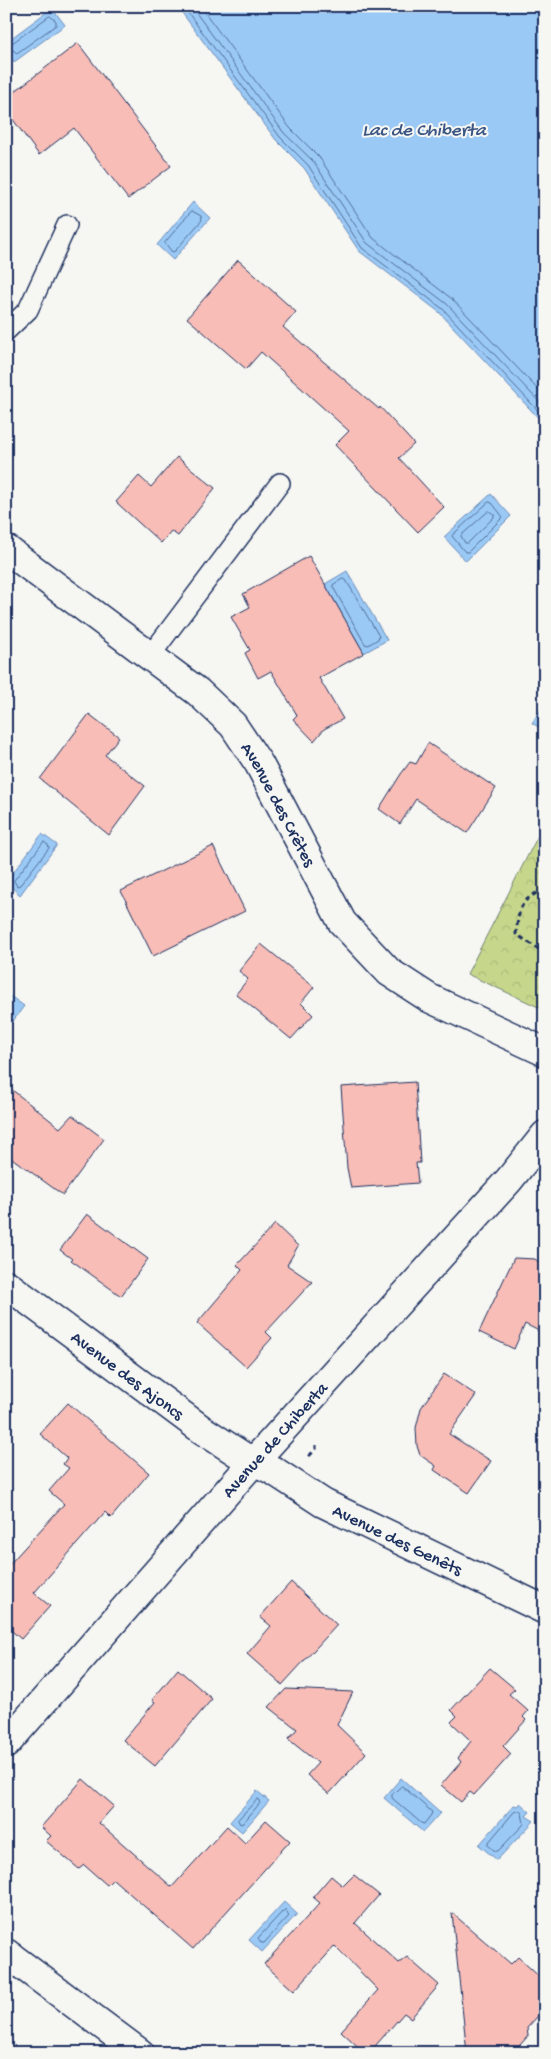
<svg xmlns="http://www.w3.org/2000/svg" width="551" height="2059" viewBox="0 0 551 2059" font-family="'Gochi Hand',sans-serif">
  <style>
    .park { fill: url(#park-crowns); stroke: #708374 }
    .water { fill: #9bc9f5; stroke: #688bb9 }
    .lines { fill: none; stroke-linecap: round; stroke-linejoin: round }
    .shore { stroke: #4e6d9a; stroke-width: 1 }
    .building { fill: #f9bdb7; stroke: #1b2f5e }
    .lane-casing { stroke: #1b2f5e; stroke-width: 22 }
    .street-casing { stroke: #1b2f5e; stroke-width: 31 }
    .secondary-casing { stroke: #1b2f5e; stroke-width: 31 }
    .path { stroke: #1b2f5e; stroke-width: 3; stroke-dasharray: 5 4; stroke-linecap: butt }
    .lane { stroke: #f6f6f2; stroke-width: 19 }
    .street { stroke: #f6f6f2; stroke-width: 28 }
    .secondary { stroke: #f6f6f2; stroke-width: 28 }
    .labels { text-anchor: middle; stroke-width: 4; stroke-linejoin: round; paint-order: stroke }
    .street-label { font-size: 18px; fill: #1b2f5e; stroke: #f6f6f2 }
    .water-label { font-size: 19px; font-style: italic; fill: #3b5684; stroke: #f6f6f2 }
  </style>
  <defs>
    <pattern id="park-crowns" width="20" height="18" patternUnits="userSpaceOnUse" patternTransform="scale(1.25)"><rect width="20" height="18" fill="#c6d78b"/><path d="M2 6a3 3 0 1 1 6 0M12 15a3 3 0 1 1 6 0" fill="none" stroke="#aab97a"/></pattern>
  </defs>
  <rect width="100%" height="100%" fill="#f6f6f2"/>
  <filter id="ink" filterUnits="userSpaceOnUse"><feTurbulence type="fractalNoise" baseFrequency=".02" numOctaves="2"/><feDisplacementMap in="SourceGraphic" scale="10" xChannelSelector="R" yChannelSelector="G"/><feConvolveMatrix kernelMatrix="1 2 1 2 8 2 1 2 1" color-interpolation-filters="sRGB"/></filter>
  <g filter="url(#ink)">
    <path class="park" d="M545,822V1010L467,974Z"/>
    <path class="water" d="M177,6H545V425L439,312L359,251L304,168L276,140Z
      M52,8L65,25L14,62L6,50V42Z
      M193,202L210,218L173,260L157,245Z
      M491,494L511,516L466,561L444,537Z
      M347,571L387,640L364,653L325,584Z
      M545,703V731L532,723Z
      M42,834L57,845L20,895L6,882Z
      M6,993L24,1006L10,1025L6,1022Z
      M401,1778L440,1813L423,1832L384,1798Z
      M257,1791L269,1801L242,1832L230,1822Z
      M520,1803L530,1812L526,1816L534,1821L497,1860L479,1845L514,1805L517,1806Z
      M284,1902L297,1914L262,1952L249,1940Z"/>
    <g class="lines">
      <path class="shore" d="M183,6L280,137L308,165L362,248L443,309L545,418
        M191,6L284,133L313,161L367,243L447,304L545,408
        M200,6L290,128L319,157L373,238L452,299L545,397
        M50,16L56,21V25L17,53L10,48V45Z
        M192,211L201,216L202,220L175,251L172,252L165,243Z
        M489,502L492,503L503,517L468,552H465L452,536Z
        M489,511L494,514V517L468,543H465L461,536Z
        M343,579L346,580L379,636L378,639L368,645L365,644L333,587V585Z
        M44,842L48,845L49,848L20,885L17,886L14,881Z
        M402,1786L432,1812L431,1815L424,1824L421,1823L392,1798V1795Z
        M258,1799L260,1803L243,1823L240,1824L238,1820Z
        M519,1811L522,1813L524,1824L498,1851H495L488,1845V1843L514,1812Z
        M286,1910L289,1916L264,1943H261L258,1938L283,1911Z"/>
    </g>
    <path class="building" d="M78,43L171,166L128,199L74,128L39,155L6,110V98Z
      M238,260L296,312L283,327L379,409L380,407L414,444L399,458L444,507L418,532L335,445L349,431L261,352L246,369L187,318Z
      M177,457L215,488L178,536L171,531L161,543L116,502L139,476L151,487Z
      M309,556L364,653L319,678L343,719L324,729L314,741L293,719L297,715L271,671L258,678L245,653L250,650L231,617L250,607L243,594Z
      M89,714L119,737L105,755L145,786L109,835L40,779Z
      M428,743L496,788L467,833L416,799L400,824L379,809L401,774L410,762L416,764Z
      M213,846L245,911L153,956L121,891Z
      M261,944L314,987L301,1003L313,1015L291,1039L236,994L248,979L239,971Z
      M415,1082L420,1163H416L418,1183L351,1188L347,1168L341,1087Z
      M6,1085L60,1128L72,1115L104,1139L63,1195L6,1154Z
      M87,1214L148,1259L121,1296L71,1260L72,1259L60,1250Z
      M275,1224L298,1246L287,1265L312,1282L266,1332L272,1338L246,1367L197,1323L242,1270L237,1265Z
      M514,1258L535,1259L545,1267V1334L525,1324L514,1349L479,1332Z
      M444,1374L476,1395L449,1434L491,1461L469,1493L434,1470L436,1466L420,1455L417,1446L416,1428L421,1408Z
      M68,1403L149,1473L111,1518L105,1512L34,1593L50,1606L21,1639L6,1626V1568L64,1504L49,1491L69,1468L63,1464L67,1458L40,1434Z
      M291,1582L337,1625L282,1685L247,1654L271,1626L260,1617Z
      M490,1668L515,1689L509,1694L528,1711L523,1717L526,1720L503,1746L511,1754L474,1795L470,1792L461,1802L441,1785L461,1762L458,1758L471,1741L451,1722L457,1716L451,1710Z
      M178,1669L212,1699L155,1766L123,1740L155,1702L152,1700Z
      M286,1689L353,1692L337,1725L366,1753L329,1794L307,1775L318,1763L288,1739L297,1729L269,1707Z
      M83,1779L114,1806L99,1823L172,1887L227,1826L245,1843L266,1820L290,1841L193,1949L113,1879L107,1885L84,1865L79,1869L46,1841L51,1836L41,1827Z
      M354,1875L379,1895L355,1923L399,1963L407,1957L439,1985L411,2018L404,2013L369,2053H365L341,2031L378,1990L335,1946L294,1991L264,1964L320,1903L313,1897L331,1876L343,1886Z
      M452,1913L511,1964L518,1957L545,1982V2008L527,2028L528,2036L513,2053H467Z"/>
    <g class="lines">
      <defs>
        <path id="lane" d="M6,331L28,310L67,225
          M150,656L280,483"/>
        <g id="street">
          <path id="s1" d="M6,549L198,692L233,725L259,764L342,922L389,972L429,998L545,1052"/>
          <path id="s2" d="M6,1284L201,1429L241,1455L274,1471L323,1503L545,1610"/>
          <path id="s3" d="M6,1744L255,1460L509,1180L545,1135"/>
        </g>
        <path id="secondary" d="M6,1953L140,2053"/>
      </defs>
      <use href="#lane" class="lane-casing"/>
      <use href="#street" class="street-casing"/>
      <use href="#secondary" class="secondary-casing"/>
      <path class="path" d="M545,889C519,900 519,909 516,934L545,953
        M309,1456L316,1449V1442"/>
      <use href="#lane" class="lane"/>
      <use href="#street" class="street"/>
      <use href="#secondary" class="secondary"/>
    </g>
  </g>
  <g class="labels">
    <g class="street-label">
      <text dy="6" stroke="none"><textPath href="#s1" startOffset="379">Avenue des Crêtes</textPath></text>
      <text dy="6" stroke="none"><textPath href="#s2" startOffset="152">Avenue des Ajoncs</textPath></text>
      <text dy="6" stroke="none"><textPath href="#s3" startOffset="406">Avenue de Chiberta</textPath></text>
      <text dy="6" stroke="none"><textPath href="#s2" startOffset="469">Avenue des Genêts</textPath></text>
    </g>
    <g class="water-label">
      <text x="424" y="135">Lac de Chiberta</text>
    </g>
  </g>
  <rect width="551" height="2059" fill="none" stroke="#f6f6f2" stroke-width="25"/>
  <rect x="12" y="12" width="526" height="2034" fill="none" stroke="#1b2f5e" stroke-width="2" filter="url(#ink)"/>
</svg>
